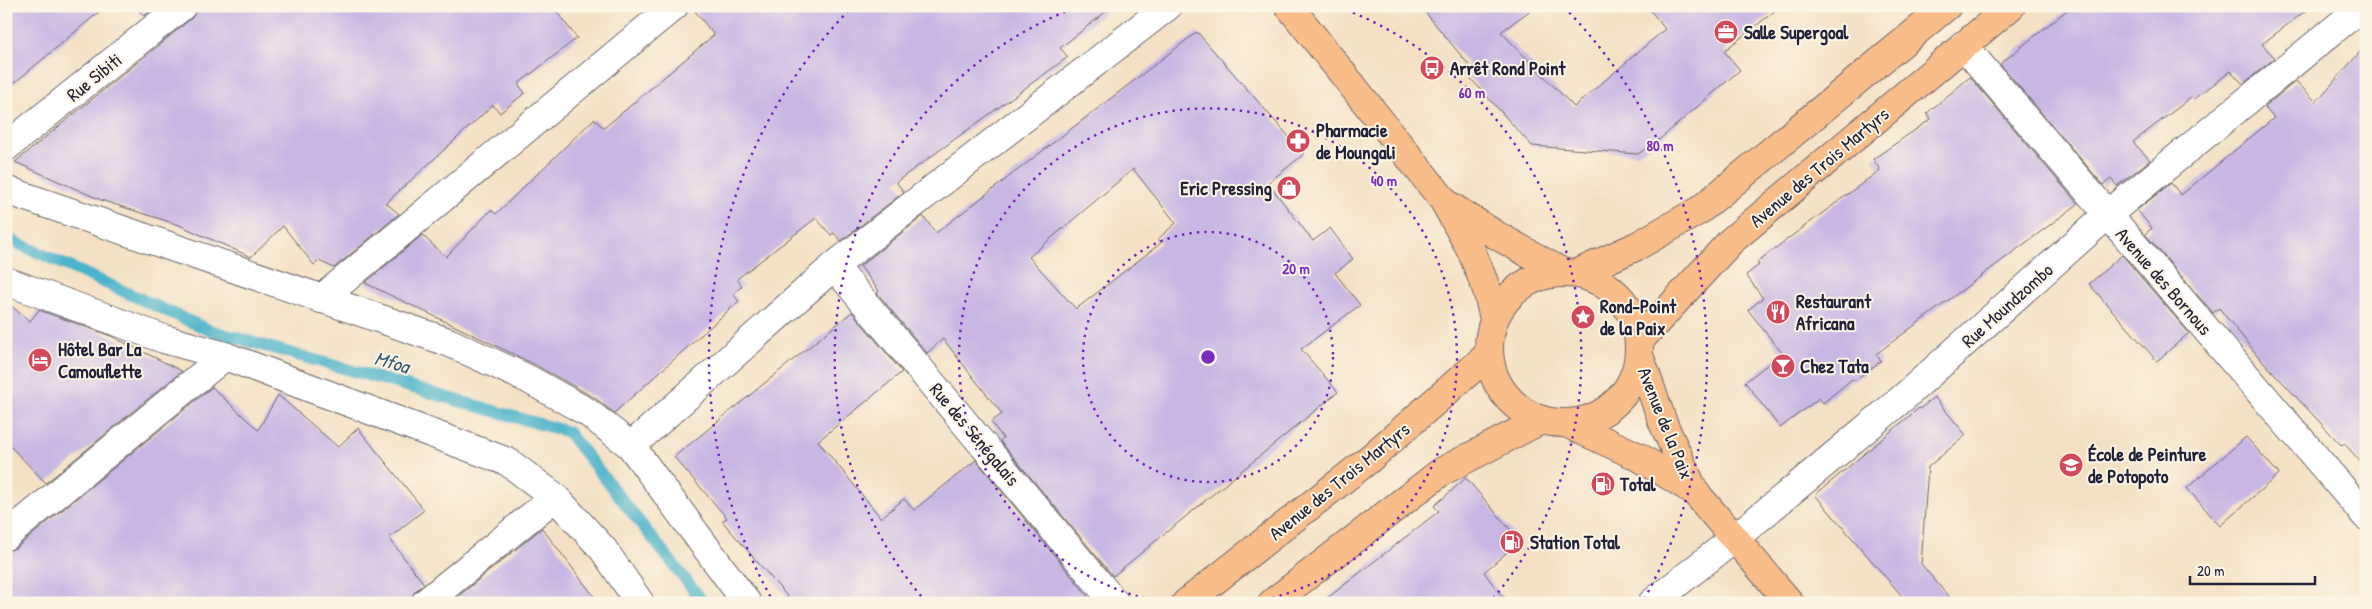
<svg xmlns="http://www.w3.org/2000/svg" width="2372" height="609" viewBox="0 0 2372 609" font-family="'Patrick Hand',sans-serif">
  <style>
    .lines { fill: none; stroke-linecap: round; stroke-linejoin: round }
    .stream { stroke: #4cb3cb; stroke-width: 12 }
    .building { fill: #c8b7e4; fill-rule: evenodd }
    .minor-casing { stroke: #6c656b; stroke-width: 30 }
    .major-casing { stroke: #6c656b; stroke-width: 30 }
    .minor { stroke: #fff; stroke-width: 28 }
    .major { stroke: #f8bd89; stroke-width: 28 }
    .ring { fill: none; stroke: #7b2cbf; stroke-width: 2.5; stroke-dasharray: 2.5 5 }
    .labels { text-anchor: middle; stroke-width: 4; stroke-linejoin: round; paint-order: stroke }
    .poi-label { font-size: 19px; font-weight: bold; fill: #22223b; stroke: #fcf5e5; text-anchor: start }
    .street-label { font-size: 19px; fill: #22223b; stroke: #fcf5e5 }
    .water-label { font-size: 20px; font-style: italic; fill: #335c75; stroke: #fcf5e5 }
    .centre { fill: #7b2cbf; stroke: #fcf5e5; stroke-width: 2.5 }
    .ring-label { font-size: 15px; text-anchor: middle; font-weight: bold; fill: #7b2cbf; stroke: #fcf5e5; stroke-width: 4; stroke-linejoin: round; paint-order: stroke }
  </style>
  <rect width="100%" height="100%" fill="#fcf5e5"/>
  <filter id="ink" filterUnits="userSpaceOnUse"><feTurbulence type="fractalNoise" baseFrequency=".02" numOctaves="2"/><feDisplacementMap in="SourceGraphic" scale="10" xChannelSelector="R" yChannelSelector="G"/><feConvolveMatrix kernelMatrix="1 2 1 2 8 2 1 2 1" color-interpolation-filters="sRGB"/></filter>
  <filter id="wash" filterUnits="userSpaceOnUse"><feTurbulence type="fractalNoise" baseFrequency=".0096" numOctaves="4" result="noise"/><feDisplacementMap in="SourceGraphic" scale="20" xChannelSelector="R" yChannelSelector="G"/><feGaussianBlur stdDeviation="1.12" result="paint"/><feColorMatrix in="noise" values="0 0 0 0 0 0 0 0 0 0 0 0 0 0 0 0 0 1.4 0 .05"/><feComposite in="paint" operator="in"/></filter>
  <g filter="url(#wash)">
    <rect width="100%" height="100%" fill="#f4e1c5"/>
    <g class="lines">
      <path class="stream" d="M6,238L209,330L568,432L704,603"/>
    </g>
    <g id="blocks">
      <path class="building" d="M6,6H106L6,90Z
        M135,6H157L144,16Z
        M197,6H552L577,38L518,84L525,93L500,113L493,105L386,203L399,214L334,268L319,261L314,265L283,226L251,257L179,225L101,200L15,162L192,18Z
        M691,6H1113L1060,48L1068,57L896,182L904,192L841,241L834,233L831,235L816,218L737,279L742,286L733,294L739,301L614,413L595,398L536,365L365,283L422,235L446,257L491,210L496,214L594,119L604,128L714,35Z
        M1420,6H1536L1501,32L1574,107L1665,29L1647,6H1781L1724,51L1740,70L1660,139L1638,154L1532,146L1463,70L1469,65Z
        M2072,6H2312L2262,44L2275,58L2243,84L2231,71L2194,99L2192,97L2133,142L2150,160L2117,186L2111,179L2103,185L2000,64Z
        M1197,32L1304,154L1268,183L1313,241L1330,228L1353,259L1335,273L1360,305L1301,349L1338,392L1113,576L1000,441L1003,438L991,422L1002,414L943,339L927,353L877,293L879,291L860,266L923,216L936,233ZM1133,169L1176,223L1158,239L1161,243L1076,309L1029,257Z
        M2366,45V468L2344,443L2342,446L2258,356L2219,308L2213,313L2145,234L2152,228L2137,210L2171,183L2181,195L2274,118L2264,107L2296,81L2316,102Z
        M1970,77L2078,204L1876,354L1881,361L1854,381L1852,379L1823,403L1819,398L1780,428L1745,382L1782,353L1748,310L1763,298L1746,275L1759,265L1757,262L1880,170L1873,159L1931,119L1927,113Z
        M2122,255L2189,333L2157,361L2089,284Z
        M6,302L30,321L39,310L111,336L182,371L46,483L6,442Z
        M852,312L902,372L818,441L881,518L904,499L914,510L976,460L1088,596L1080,603H793L722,521L727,518L674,457Z
        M212,387L258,430L278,395L338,447L358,428L424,510L389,538L424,584L415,591L410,603H6V551L16,548Z
        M1934,397L1966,435L1928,467L1921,564L1954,603H1908L1815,495L1919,408L1920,409Z
        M2246,437L2279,474L2220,526L2187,488Z
        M1466,478L1520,541L1484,572L1507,603H1321L1439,511L1434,506Z
        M542,528L599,603H450Z"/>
    </g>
  </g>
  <g filter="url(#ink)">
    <use href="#blocks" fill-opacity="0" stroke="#6c656b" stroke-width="1"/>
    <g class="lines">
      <defs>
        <path id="minor" d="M1963,45L2366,516
          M6,147L182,6
          M6,190L448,342L528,379L587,412L631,446L747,603
          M834,266L1115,603
          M6,281L164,339L225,356L508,462L555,497L603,549L640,603
          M321,299L674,6
          M631,446L834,266L1168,6
          M6,536L225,356
          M425,603L555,497
          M1652,603L1735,538L1904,397L2107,215L2363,6"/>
        <path id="major" d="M1289,6L1444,201L1471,250L1487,290L1494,319
          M1447,204L1496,235L1562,272
          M1489 348a75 75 0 1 1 150 0a75 75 0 1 1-150 0Z
          M1578,273L1637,246L1700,210L1947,6
          M1639,341L1731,241L2011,6
          M1639,355L1663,423L1694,491L1790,603
          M1568,424L1639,457L1694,491
          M1186,603L1367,461L1488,355
          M1272,603L1441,472L1541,420"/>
      </defs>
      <use href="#minor" class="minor-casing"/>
      <use href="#major" class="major-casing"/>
      <use href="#minor" class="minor"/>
      <use href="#major" class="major"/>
    </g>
  </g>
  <g class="ring">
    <circle cx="1208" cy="357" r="125"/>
    <path d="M1167 603A249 249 0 1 1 1249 603"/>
    <path d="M926 602A374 374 0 0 1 1077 7M1339 7A374 374 0 0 1 1490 602"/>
    <path d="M774 603A499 499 0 0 1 852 7M1564 7A499 499 0 0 1 1642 603"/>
  </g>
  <defs>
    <symbol id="office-disc" viewBox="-11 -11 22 22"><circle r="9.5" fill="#d1495b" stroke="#fcf5e5"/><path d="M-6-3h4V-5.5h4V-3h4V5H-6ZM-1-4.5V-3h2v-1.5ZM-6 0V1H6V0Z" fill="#fff"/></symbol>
    <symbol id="bus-disc" viewBox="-11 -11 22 22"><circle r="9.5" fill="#d1495b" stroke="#fcf5e5"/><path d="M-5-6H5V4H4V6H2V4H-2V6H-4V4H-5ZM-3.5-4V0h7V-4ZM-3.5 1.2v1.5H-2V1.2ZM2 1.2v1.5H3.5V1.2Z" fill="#fff"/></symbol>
    <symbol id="pharmacy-disc" viewBox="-11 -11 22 22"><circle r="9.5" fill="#d1495b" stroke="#fcf5e5"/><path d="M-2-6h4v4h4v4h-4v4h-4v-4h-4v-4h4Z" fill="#fff"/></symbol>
    <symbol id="shop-disc" viewBox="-11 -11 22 22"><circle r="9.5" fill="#d1495b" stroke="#fcf5e5"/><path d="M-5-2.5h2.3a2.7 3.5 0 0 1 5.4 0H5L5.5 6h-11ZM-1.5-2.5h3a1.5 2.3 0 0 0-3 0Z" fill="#fff"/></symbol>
    <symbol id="restaurant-disc" viewBox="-11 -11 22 22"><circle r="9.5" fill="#d1495b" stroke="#fcf5e5"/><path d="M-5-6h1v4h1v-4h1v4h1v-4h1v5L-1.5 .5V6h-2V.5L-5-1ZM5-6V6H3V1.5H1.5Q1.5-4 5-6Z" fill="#fff"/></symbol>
    <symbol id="sight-disc" viewBox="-11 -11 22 22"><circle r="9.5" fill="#d1495b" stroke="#fcf5e5"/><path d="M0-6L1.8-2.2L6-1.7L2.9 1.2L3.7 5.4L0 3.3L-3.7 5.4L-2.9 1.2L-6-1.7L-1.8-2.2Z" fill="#fff"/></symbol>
    <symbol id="hotel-disc" viewBox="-11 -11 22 22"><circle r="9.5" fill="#d1495b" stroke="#fcf5e5"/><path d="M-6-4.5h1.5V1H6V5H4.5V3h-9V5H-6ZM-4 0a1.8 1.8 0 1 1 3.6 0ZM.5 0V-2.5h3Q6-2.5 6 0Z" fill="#fff"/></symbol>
    <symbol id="bar-disc" viewBox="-11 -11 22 22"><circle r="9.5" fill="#d1495b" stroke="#fcf5e5"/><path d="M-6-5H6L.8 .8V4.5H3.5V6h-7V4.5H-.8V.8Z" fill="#fff"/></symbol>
    <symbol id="school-disc" viewBox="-11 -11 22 22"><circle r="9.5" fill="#d1495b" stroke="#fcf5e5"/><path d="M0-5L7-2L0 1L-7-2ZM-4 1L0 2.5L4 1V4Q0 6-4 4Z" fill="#fff"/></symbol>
    <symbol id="fuel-disc" viewBox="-11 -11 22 22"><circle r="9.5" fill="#d1495b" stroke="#fcf5e5"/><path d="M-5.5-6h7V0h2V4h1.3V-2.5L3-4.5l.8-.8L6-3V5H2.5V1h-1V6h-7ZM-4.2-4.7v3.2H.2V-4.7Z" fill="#fff"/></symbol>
  </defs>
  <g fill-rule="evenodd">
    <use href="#office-disc" x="1712" y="18" width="28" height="28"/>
    <use href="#bus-disc" x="1418" y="54" width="28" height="28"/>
    <use href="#pharmacy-disc" x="1284" y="127" width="28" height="28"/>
    <use href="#shop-disc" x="1275" y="174" width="28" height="28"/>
    <use href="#restaurant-disc" x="1764" y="298" width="28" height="28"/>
    <use href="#sight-disc" x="1569" y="303" width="28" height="28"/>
    <use href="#hotel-disc" x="26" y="346" width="28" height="28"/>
    <use href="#bar-disc" x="1769" y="352" width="28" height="28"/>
    <use href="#school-disc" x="2057" y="451" width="28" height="28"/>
    <use href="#fuel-disc" x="1589" y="470" width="28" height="28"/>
    <use href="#fuel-disc" x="1498" y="528" width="28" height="28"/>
  </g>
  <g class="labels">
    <g class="poi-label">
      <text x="1744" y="39">Salle Supergoal</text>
      <text x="1450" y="75">Arrêt Rond Point</text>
      <text x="1316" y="137">Pharmacie<tspan x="1316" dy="22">de Moungali</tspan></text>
      <text x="1272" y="195" text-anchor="end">Eric Pressing</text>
      <text x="1796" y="308">Restaurant<tspan x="1796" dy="22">Africana</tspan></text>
      <text x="1600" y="313">Rond-Point<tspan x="1600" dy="22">de la Paix</tspan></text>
      <text x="58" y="356">Hôtel Bar La<tspan x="58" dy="22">Camouflette</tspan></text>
      <text x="1800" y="373">Chez Tata</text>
      <text x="2088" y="461">École de Peinture<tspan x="2088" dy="22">de Potopoto</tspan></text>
      <text x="1620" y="491">Total</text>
      <text x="1530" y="549">Station Total</text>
    </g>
    <g class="street-label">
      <text transform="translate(94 77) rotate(-39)" y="7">Rue Sibiti</text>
      <text transform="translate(1819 167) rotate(-40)" y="7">Avenue des Trois Martyrs</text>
      <text transform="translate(2164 281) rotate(49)" y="7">Avenue des Bornous</text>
      <text transform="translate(2007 305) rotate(-42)" y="7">Rue Moundzombo</text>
      <text transform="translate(1666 423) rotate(68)" y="7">Avenue de la Paix</text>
      <text transform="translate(975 434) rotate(50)" y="7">Rue des Sénégalais</text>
      <text transform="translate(1339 481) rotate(-39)" y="7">Avenue des Trois Martyrs</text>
    </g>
    <g class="water-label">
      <text transform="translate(392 362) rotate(16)" y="7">Mfoa</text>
    </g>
  </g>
  <circle cx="1208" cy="357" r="8" class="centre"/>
  <g class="ring-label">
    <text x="1472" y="98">60 m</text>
    <text x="1660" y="151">80 m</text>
    <text x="1384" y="186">40 m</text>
    <text x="1296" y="274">20 m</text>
  </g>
  <rect width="2372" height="609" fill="none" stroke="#fcf5e5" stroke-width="25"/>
  <path d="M2190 576v8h125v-8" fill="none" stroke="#22223b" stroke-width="2.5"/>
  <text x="2197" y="576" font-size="15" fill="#22223b" stroke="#fcf5e5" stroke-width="4" paint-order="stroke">20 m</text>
</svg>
